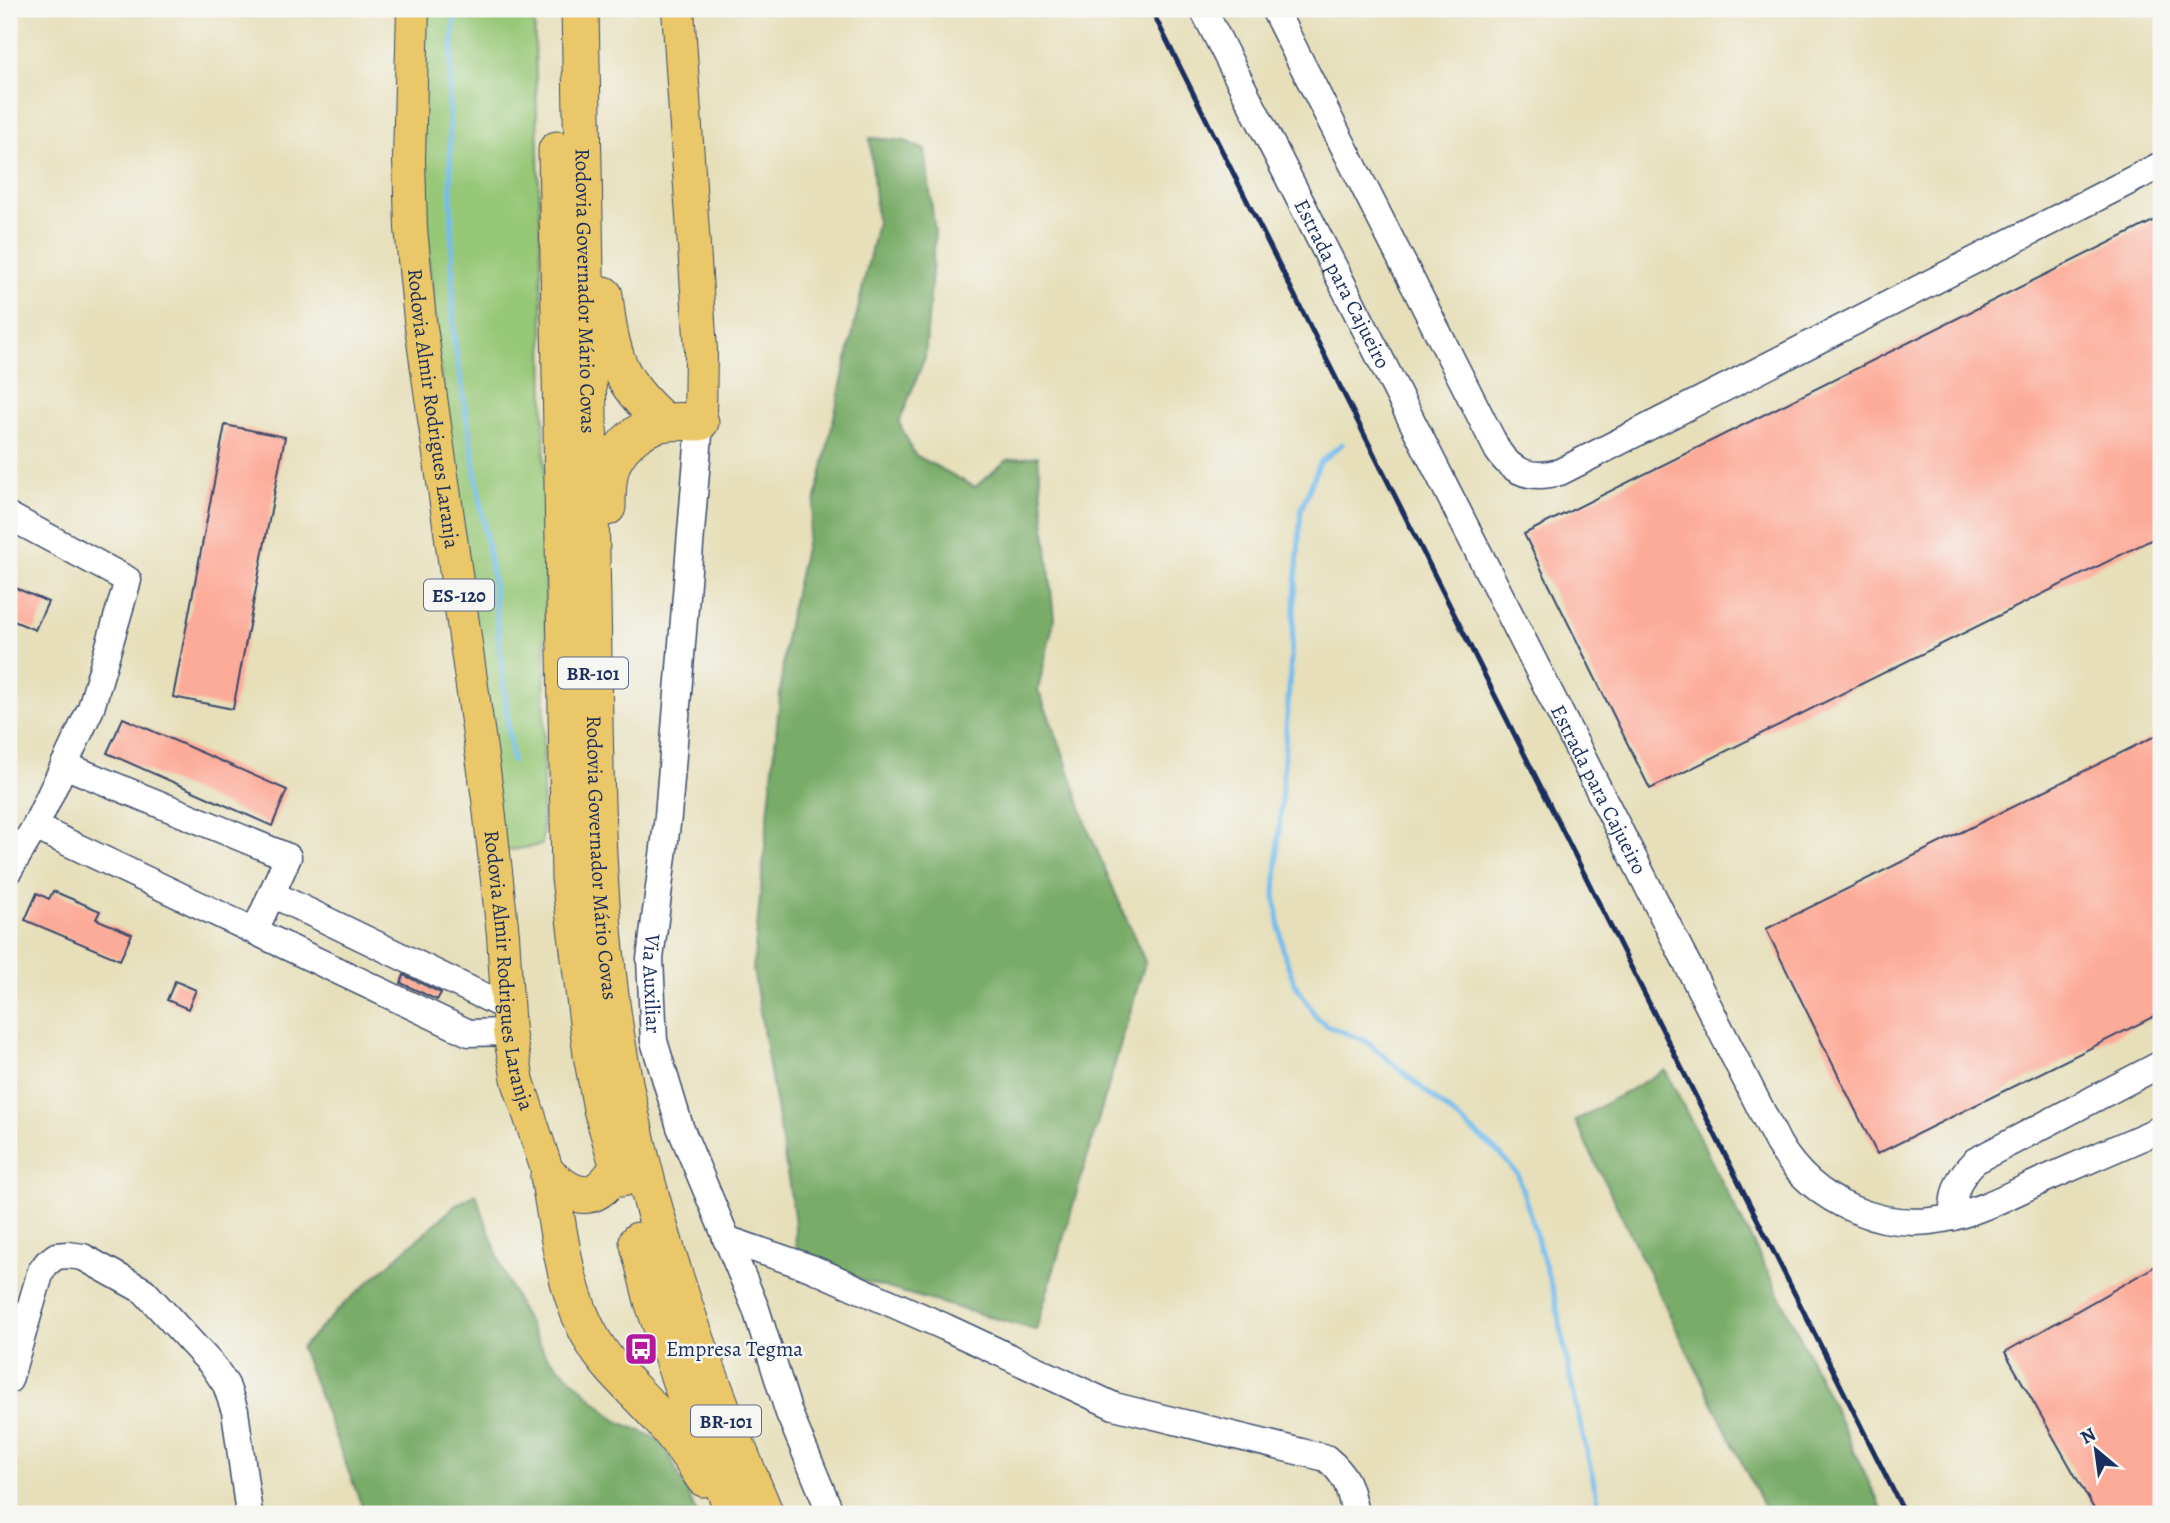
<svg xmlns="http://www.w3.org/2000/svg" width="2170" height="1523" viewBox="0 0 2170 1523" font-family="Alegreya,serif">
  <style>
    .green { fill: #97c877; stroke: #597c6a; stroke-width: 2 }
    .forest { fill: #79ac68; stroke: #4a6e63; stroke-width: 2 }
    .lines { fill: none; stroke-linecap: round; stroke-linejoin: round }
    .stream { stroke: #75bded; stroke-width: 5 }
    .building { fill: #fdab99 }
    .minor-casing { stroke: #39496c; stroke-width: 29 }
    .major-casing { stroke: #39496c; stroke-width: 34 }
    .highway-casing { stroke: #39496c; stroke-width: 39 }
    .minor { stroke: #fff; stroke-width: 26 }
    .major { stroke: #eac769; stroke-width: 32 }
    .highway { stroke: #eac769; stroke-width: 37 }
    .rail { stroke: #1b2f5e; stroke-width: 5 }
    .labels { text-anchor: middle; stroke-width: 5; stroke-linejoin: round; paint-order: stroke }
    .shield { fill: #f6f6f2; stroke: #5d6b8a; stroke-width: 2 }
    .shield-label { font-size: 19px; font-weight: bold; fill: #1b2f5e }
    .street-label { font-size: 21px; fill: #1b2f5e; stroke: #f6f6f2 }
    .poi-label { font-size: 21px; fill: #1b2f5e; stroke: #f6f6f2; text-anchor: start }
  </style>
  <rect width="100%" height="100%" fill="#f6f6f2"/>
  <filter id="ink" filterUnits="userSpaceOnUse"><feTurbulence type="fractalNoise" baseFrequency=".0143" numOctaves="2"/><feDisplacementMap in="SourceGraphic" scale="14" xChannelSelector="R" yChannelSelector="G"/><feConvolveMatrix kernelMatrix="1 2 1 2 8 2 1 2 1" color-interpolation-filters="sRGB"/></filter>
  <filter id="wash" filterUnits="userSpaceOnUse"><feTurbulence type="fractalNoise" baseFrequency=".00686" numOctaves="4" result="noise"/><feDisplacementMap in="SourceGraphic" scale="28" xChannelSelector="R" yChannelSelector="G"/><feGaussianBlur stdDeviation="1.57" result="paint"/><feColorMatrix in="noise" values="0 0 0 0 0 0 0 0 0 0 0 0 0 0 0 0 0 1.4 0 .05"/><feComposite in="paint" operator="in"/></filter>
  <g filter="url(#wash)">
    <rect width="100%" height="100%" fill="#e6dfba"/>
    <path class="green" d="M421,9H534L543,334L546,597L542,845L504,851L483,776L419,169Z"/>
    <path class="forest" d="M870,138L905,141L925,150L935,233L925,357L899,423L915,455L975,487L1007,460L1038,456L1054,620L1038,690L1060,744L1089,832L1145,962L1036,1330L806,1265L796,1245L794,1215L753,969L786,634L877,223Z
      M1665,1070L1783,1302L1884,1514H1767L1575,1121Z
      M476,1194L503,1271L520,1308L545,1354L617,1421L643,1432L664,1443L697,1514H365L301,1348L342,1306L456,1205Z"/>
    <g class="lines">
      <path class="stream" d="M455,9L449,98L454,338L493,581L512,761
        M1342,444L1320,462L1301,510L1275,894L1283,951L1294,982L1317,1018L1328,1026L1366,1041L1501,1155L1518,1175L1555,1298L1575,1401L1601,1514"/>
    </g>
    <g id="blocks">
      <path class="building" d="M2161,217V535L1650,789L1524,534Z
        M225,425L285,437L233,709L173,697Z
        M9,585L48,602L35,630L9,619Z
        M123,718L287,790L272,826L107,753Z
        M2161,733V1013L1877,1154L1766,929Z
        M53,891L100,911L96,919L132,934L120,960L25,920L37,893L49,899Z
        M404,975L441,993L437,1000L401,983Z
        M175,981L196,990L188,1009L167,1000Z
        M2161,1263V1514H2097L2005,1352Z"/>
    </g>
  </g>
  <g filter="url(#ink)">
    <use href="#blocks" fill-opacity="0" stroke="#39496c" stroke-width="2"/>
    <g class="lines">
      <defs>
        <g id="minor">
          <path id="s1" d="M1203,9L1778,1143C1814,1204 1884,1234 1953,1217C1984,1209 2014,1193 2043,1180C2082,1163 2122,1146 2161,1129"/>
          <path d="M1274,9L1498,451C1513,474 1534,479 1560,472L2161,165"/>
          <path id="s2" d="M700,422L668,816L650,959L654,1041L680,1127L756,1309L789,1413L831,1514"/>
          <path d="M9,516L128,580L91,708L35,827L9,870"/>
          <path d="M64,765L288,857L255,931"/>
          <path d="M35,827L469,1033L509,1032"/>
          <path d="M272,894L508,1008"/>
          <path d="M1953,1217C1952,1194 1958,1177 1975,1161L2161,1064"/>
          <path d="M726,1239L811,1268L945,1327L1114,1406L1326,1458C1347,1475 1350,1488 1355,1514"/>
          <path d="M9,1380L41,1271L47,1263L56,1256L68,1255L83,1257L144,1291L214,1367L226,1385L235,1411L249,1514"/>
        </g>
        <g id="major">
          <path id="s3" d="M413,9L409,160L411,228L420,320L488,799L503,935L509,1032L518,1081L549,1176"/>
          <path d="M678,9L701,350L700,422"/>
        </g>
        <g id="highway">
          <path id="s4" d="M580,9C583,206 588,404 592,601C595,745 593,888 615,1031C641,1199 698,1358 765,1514"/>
          <path d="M557,150L570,878L592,1055L602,1109L622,1178"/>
          <path d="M604,295C610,355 618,382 664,422"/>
          <path d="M607,507C607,493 607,477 612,464C621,443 645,424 667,422C678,421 689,422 700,422"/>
          <path d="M549,1176C559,1231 564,1292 593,1341C609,1369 635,1390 656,1414C674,1434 690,1455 704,1478"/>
          <path d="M549,1176C580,1202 595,1202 619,1167"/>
          <path d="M638,1241L653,1301L684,1391L735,1514"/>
        </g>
      </defs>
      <use href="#minor" class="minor-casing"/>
      <use href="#major" class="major-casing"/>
      <use href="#highway" class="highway-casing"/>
      <use href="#minor" class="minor"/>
      <use href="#major" class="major"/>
      <use href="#highway" class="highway"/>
      <path class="rail" d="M1151,9L1905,1514"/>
    </g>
  </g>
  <defs>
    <symbol id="bus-square" viewBox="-11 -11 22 22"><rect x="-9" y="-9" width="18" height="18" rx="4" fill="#b5179e" stroke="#f6f6f2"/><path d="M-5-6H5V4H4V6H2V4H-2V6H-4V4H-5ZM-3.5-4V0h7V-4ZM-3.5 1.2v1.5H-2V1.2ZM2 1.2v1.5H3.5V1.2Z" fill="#fff"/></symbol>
  </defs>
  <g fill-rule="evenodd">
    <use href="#bus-square" x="622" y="1330" width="38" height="38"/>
  </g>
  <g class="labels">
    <g class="shield">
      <rect x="424" y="579.5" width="70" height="31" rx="5"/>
      <rect x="558" y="657.5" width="70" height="31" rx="5"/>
      <rect x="691" y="1405.5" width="70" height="31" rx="5"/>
    </g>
    <g class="shield-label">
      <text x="459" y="602">ES-120</text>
      <text x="593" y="680">BR-101</text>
      <text x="726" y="1428">BR-101</text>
    </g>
    <g class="street-label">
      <text dy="7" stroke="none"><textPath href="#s1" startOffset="308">Estrada para Cajueiro</textPath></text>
      <text dy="7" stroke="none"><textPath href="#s4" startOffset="282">Rodovia Governador Mário Covas</textPath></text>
      <text dy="7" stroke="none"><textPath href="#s3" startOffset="401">Rodovia Almir Rodrigues Laranja</textPath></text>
      <text dy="7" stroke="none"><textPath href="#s1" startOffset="875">Estrada para Cajueiro</textPath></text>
      <text dy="7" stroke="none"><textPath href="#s4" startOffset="849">Rodovia Governador Mário Covas</textPath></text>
      <text dy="7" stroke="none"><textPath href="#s3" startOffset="968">Rodovia Almir Rodrigues Laranja</textPath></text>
      <text dy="7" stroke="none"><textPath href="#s2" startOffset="564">Via Auxiliar</textPath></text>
    </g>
    <g class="poi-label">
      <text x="666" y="1356">Empresa Tegma</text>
    </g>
  </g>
  <rect width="2170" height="1523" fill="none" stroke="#f6f6f2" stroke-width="35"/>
  <g transform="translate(2096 1450) rotate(331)" stroke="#f6f6f2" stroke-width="5" paint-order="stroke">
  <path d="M0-5L12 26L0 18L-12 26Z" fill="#1b2f5e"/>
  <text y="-10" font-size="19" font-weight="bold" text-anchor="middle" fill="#1b2f5e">N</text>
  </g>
</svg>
